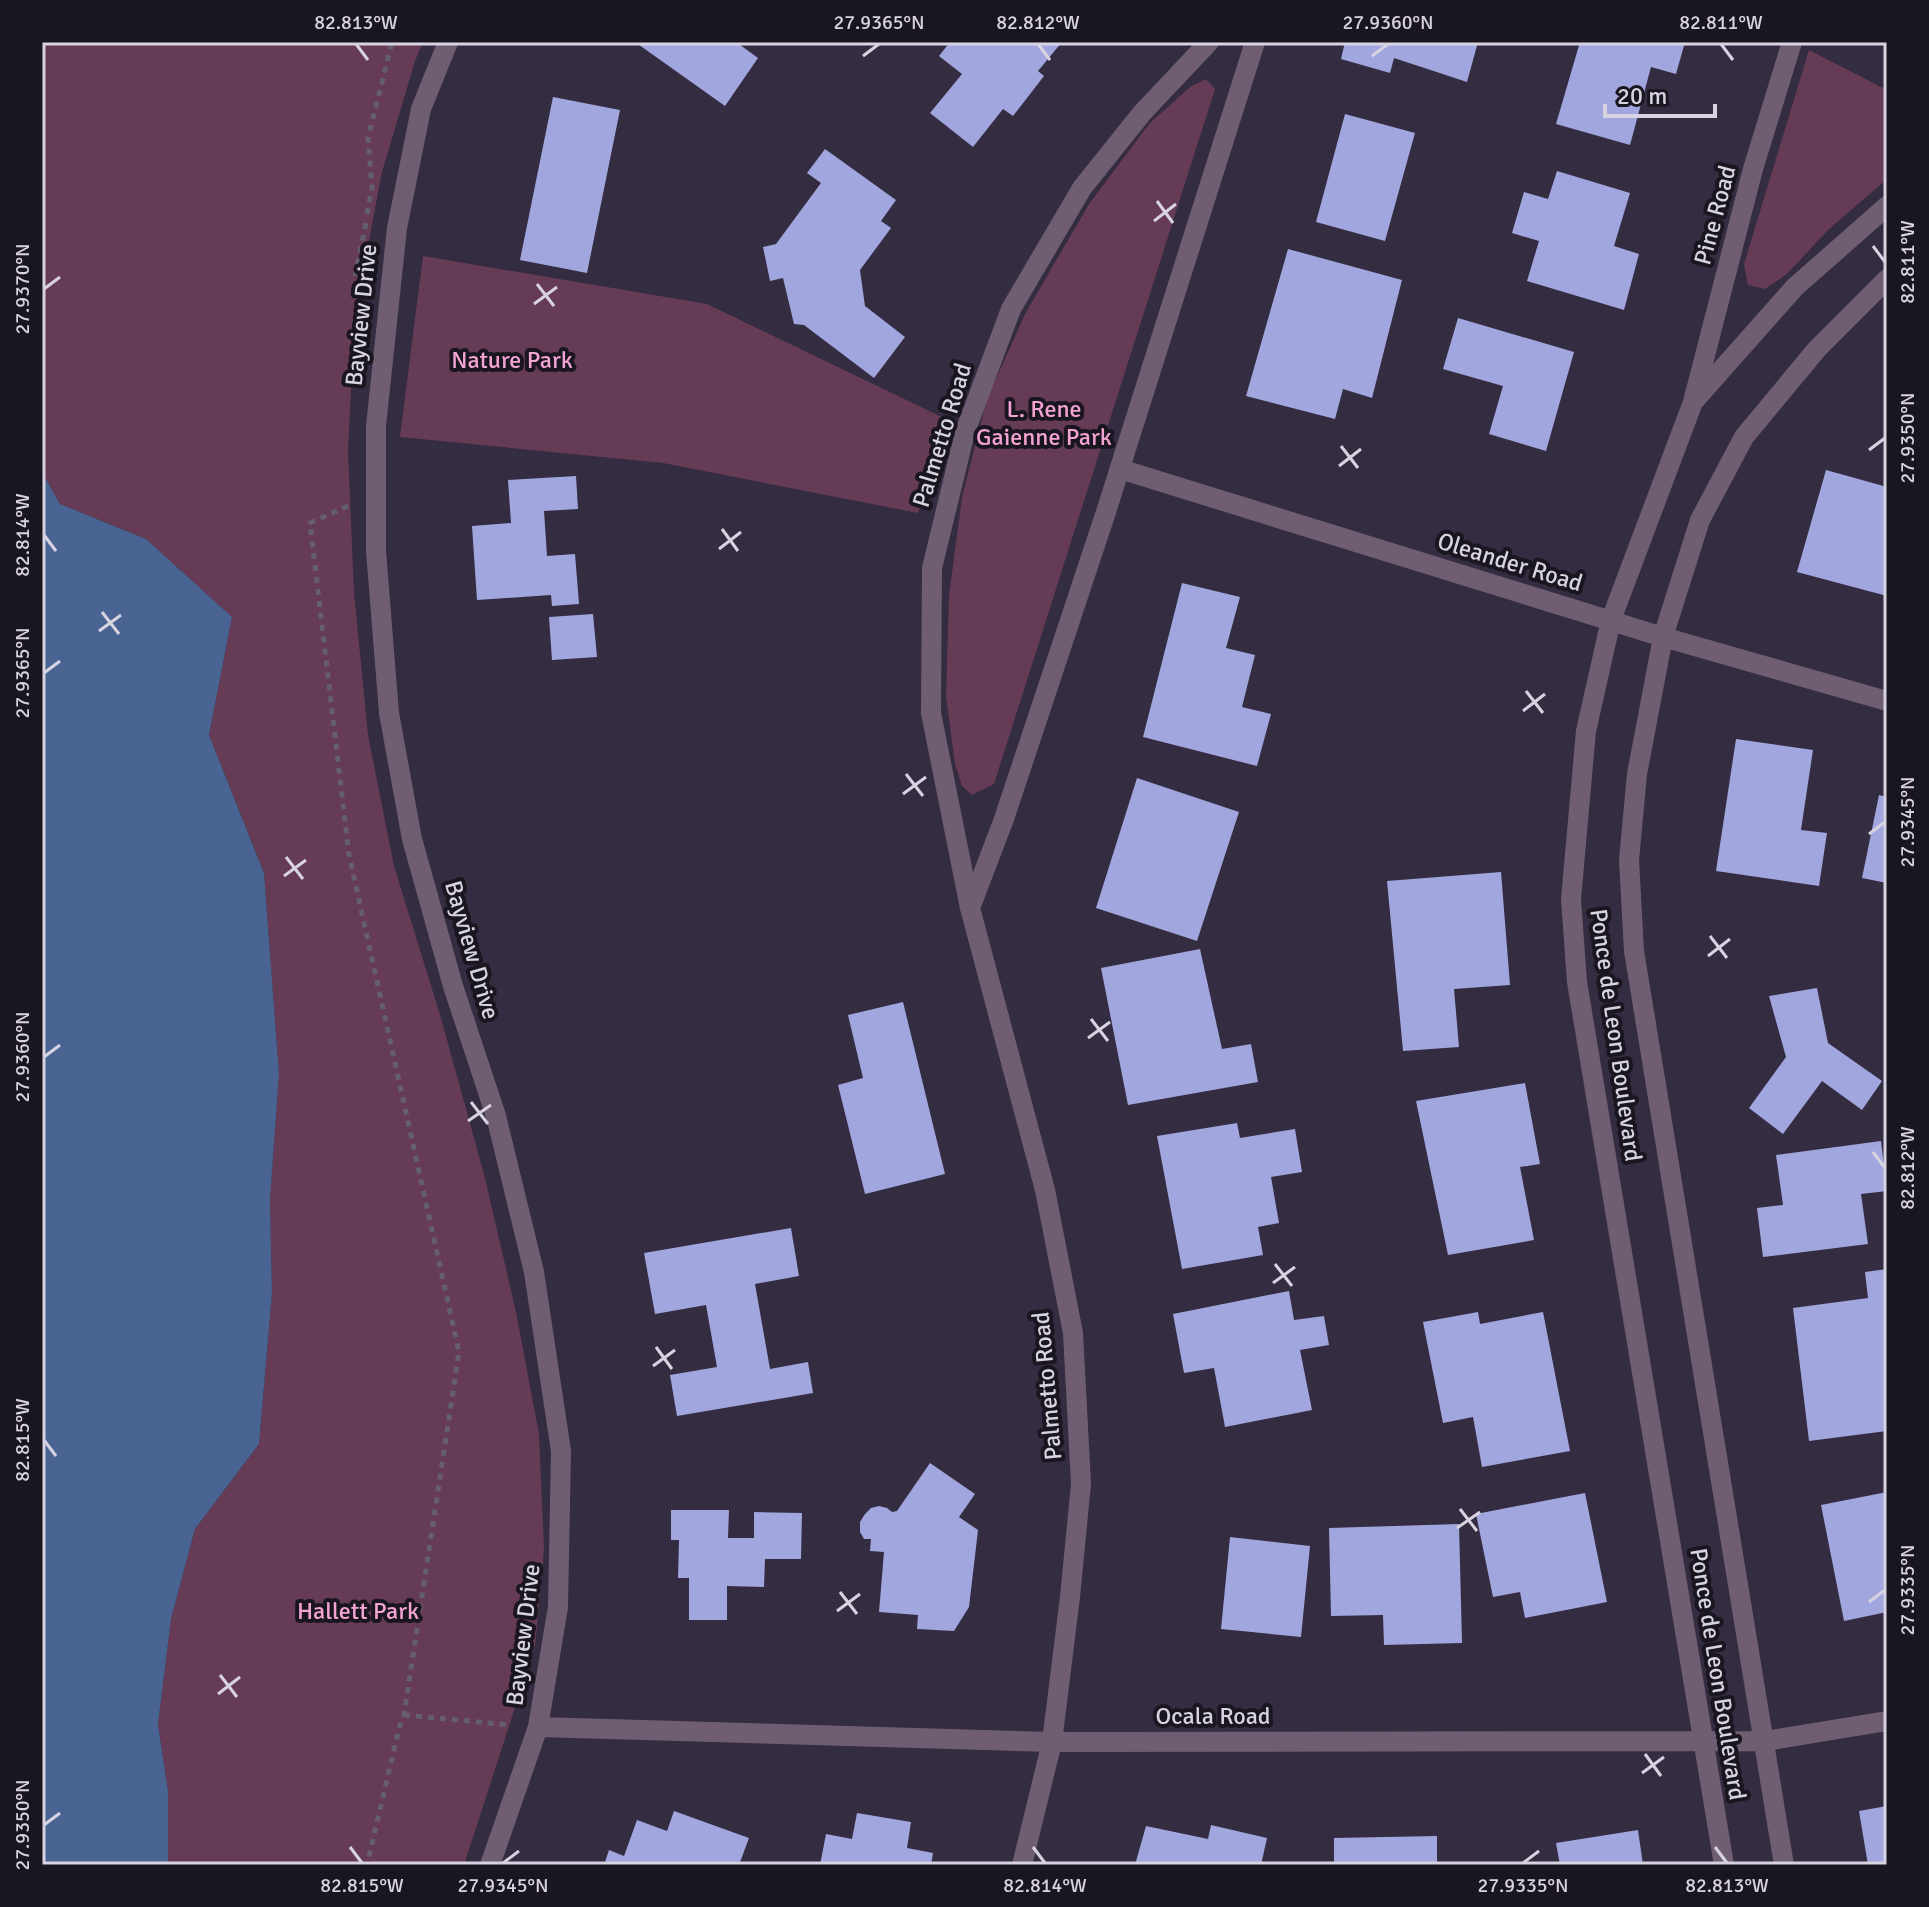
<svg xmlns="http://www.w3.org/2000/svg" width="1929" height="1907" viewBox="0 0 1929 1907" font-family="Signika,sans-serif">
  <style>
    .green { fill: #653b55 }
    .water { fill: #496493 }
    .building { fill: #a2a6de }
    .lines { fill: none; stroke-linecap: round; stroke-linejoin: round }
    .path { stroke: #655e71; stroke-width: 5; stroke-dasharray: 6 6; stroke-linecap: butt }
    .street { stroke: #6f5e71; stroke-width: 20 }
    .ticks { fill: none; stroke: #d8d3e1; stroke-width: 3 }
    .labels { text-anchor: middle; stroke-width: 8; stroke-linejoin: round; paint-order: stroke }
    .street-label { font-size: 24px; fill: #d8d3e1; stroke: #1a1620 }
    .park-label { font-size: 24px; fill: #f4a4d3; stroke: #1a1620 }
    .neatline { fill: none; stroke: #d8d3e1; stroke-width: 3 }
    .ticks-label { font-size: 20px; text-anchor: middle; fill: #d8d3e1 }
  </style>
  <rect width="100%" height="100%" fill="#342c41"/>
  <path class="green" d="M42,42H423L415,61L382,172L355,314L348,450L354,592L368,735L394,866L441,1018L485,1178L516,1312L539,1434L544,1549L535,1646L464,1865H168V1791L158,1724L171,1619L195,1529L259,1444L272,1293L270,1199L279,1074L264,873L209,735L232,617L146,539L60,504L42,472Z
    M1809,50L1887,90V179L1828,230L1787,274L1765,289L1748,285L1744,264Z
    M1206,79L1215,89L994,784L972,795L962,786L955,764L946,697L949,596L962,497L987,399L1025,314L1089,204L1149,124L1190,87Z
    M423,256L707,304L946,419L918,513L663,463L400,437Z"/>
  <path class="water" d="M42,472L60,504L146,539L232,617L209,735L264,873L279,1074L270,1199L272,1293L259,1444L195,1529L171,1619L158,1724L168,1791V1865H42Z"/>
  <path class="building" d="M635,42H736L758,58L725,106Z
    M950,42H1062L1038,71L1044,76L1013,116L1003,109L973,147L930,113L962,74L939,56Z
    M1345,42H1478L1467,82L1394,58L1390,73L1341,59Z
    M1580,42H1685L1676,74L1651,67L1630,145L1556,124Z
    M553,97L620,110L587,273L520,260Z
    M1345,114L1415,133L1385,241L1316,222Z
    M825,149L896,200L881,221L891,228L860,270L865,306L905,337L874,378L804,325L794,324L783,278L770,281L763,247L776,244L821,183L807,173Z
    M1557,171L1630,193L1614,246L1639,254L1624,310L1527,281L1539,241L1512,233L1524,192L1548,199Z
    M1288,249L1402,280L1372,398L1343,389L1335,419L1246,396Z
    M1458,318L1574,352L1546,451L1489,434L1503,386L1443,369Z
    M1826,470L1887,487V596L1797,572Z
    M576,476L578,509L544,511L547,556L575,554L579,604L552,606L551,595L477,600L472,526L511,523L508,480Z
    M1182,583L1240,597L1226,648L1255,655L1242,707L1271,714L1257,766L1143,737Z
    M593,614L597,657L552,660L549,617Z
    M1736,739L1813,750L1801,830L1827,833L1819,886L1716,871Z
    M1137,778L1239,812L1197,941L1096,908Z
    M1879,795L1887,797V883L1862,878Z
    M1501,872L1510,985L1454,989L1459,1047L1403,1051L1387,881Z
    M1200,949L1222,1049L1251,1044L1258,1082L1128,1105L1101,968Z
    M1817,988L1828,1043L1882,1081L1862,1110L1822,1081L1783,1134L1749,1108L1786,1057L1769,996Z
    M903,1002L945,1174L865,1194L838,1085L863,1078L848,1015Z
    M1525,1083L1540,1164L1520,1167L1534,1240L1448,1255L1416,1101Z
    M1237,1123L1240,1138L1295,1129L1302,1172L1271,1177L1279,1223L1258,1227L1263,1255L1182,1269L1157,1136Z
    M1881,1141L1887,1191L1861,1194L1868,1244L1763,1257L1757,1208L1783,1205L1776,1155Z
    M791,1228L799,1276L755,1284L770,1369L808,1362L813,1393L677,1416L670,1375L717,1367L706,1305L655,1314L644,1253Z
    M1887,1269V1431L1809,1441L1793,1308L1868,1298L1865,1272Z
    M1289,1291L1294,1320L1324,1316L1329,1345L1300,1350L1312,1410L1225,1427L1214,1368L1184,1373L1173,1314Z
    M1478,1312L1480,1324L1543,1312L1570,1451L1482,1467L1473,1417L1443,1423L1423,1322Z
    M930,1463L975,1494L959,1517L978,1530L969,1607L954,1631L917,1629L918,1615L879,1612L884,1552L870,1551L871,1539H864L860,1532V1522L865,1514L871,1508L879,1506L887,1508L892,1512L897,1511Z
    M1887,1492V1612L1844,1621L1821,1505Z
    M1585,1493L1607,1602L1525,1618L1520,1592L1493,1597L1476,1514Z
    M671,1510H729L728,1538H754V1512L802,1513L801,1559H765L764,1587L727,1586V1620H689V1578H678L679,1540H671Z
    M1459,1524L1462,1643L1384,1645L1383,1615L1331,1616L1329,1528Z
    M1230,1537L1310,1546L1301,1637L1221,1629Z
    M1887,1806V1865H1868L1859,1811Z
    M674,1811L749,1838L739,1865H719L711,1862L710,1865H604L609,1850L624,1856L637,1820L667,1831Z
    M857,1813L911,1822L907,1848L933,1853L931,1865H820L826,1834L852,1839Z
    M1211,1825L1267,1838L1261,1865H1135L1146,1826L1208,1839Z
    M1638,1830L1643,1865H1560L1556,1843Z
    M1437,1836V1865H1334V1838Z"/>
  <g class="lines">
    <path class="path" d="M367,214L372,188L368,138L392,42
      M355,276L366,223
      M348,506L310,523L349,855L459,1352L404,1715L399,1728L367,1865
      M404,1715L510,1725"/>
    <path class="street" d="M448,42L421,109L397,228L376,426V551L389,713L412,839L453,986L496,1116L534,1272L561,1451L558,1607L538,1727L490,1865
      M1694,398L1753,169L1792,42
      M1120,469L1663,637L1887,701
      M970,908L931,713L932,568L965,432L1011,309L1082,188L1142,113L1209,42
      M538,1727L1052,1742L1765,1741L1887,1721
      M1022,1865L1052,1742L1070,1597L1081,1484L1073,1333L1045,1190L970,908L1004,819L1105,515L1255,42
      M1724,1865L1577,982L1571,899L1586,731L1611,620L1693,402L1795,287L1887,206
      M1784,1865L1634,951L1629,860L1637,774L1663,637L1700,520L1744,437L1817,349L1887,279"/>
  </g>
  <path class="ticks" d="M356,44L368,60M1038,44L1050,60M1721,44L1733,60M863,56L879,44M1372,56L1388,44M1157,201L1173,223M1154,221L1176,204M1873,246L1885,262M537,284L554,306M44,289L60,277M534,304L557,287M1341,446L1358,468M1869,450L1885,438M1339,466L1361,449M722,529L738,551M44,535L56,551M719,549L741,532M102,612L119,634M99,631L121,615M44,673L60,661M1526,691L1543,713M1523,711L1545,694M906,774L923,796M903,794L926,777M1869,834L1885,822M286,857L303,879M284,876L306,860M1710,936L1727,958M1708,956L1730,939M1091,1019L1108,1041M1088,1038L1110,1022M44,1057L60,1045M471,1102L488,1124M468,1121L491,1105M1873,1152L1885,1168M1275,1264L1292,1286M1273,1283L1295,1267M656,1347L672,1369M653,1366L675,1350M44,1440L56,1456M1460,1509L1477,1531M1457,1528L1480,1512M840,1592L857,1614M1869,1602L1885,1590M837,1611L860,1594M220,1675L237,1697M218,1694L240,1677M1645,1754L1661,1776M1642,1773L1664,1757M44,1825L60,1813M350,1847L362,1863M1033,1847L1045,1863M1715,1847L1727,1863M503,1863L519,1851M1523,1863L1539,1851"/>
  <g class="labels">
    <g class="street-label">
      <text transform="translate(1715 215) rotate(-75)" y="8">Pine Road</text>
      <text transform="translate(361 315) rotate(-84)" y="8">Bayview Drive</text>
      <text transform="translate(942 435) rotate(-73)" y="8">Palmetto Road</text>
      <text transform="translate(1510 562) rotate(17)" y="8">Oleander Road</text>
      <text transform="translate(472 950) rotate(74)" y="8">Bayview Drive</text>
      <text transform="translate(1616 1035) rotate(82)" y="8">Ponce de Leon Boulevard</text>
      <text transform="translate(1047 1386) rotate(-95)" y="8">Palmetto Road</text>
      <text transform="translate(523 1635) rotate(-83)" y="8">Bayview Drive</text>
      <text transform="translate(1718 1674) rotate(81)" y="8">Ponce de Leon Boulevard</text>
      <text x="1213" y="1724">Ocala Road</text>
    </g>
    <g class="park-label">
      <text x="512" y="368">Nature Park</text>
      <text x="1044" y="417">L. Rene<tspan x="1044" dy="28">Gaienne Park</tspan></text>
      <text x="358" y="1619">Hallett Park</text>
    </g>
  </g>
  <rect width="1929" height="1907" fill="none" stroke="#1a1620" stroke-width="88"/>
  <path d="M1605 104v12h110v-12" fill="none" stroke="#d8d3e1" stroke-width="4"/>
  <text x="1617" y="104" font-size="24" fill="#d8d3e1" stroke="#1a1620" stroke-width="6" paint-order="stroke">20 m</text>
  <rect x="44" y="44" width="1841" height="1819" class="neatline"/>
  <g class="ticks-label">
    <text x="356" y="29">82.813°W</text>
    <text x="879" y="29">27.9365°N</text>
    <text x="1038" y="29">82.812°W</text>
    <text x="1388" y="29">27.9360°N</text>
    <text x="1721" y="29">82.811°W</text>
    <text transform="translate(1907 262) rotate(-90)" y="7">82.811°W</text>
    <text transform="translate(22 289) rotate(-90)" y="7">27.9370°N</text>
    <text transform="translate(1907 438) rotate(-90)" y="7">27.9350°N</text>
    <text transform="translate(22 535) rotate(-90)" y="7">82.814°W</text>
    <text transform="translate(22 673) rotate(-90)" y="7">27.9365°N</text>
    <text transform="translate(1907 822) rotate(-90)" y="7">27.9345°N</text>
    <text transform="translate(22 1057) rotate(-90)" y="7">27.9360°N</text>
    <text transform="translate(1907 1168) rotate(-90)" y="7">82.812°W</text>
    <text transform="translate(22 1440) rotate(-90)" y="7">82.815°W</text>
    <text transform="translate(1907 1590) rotate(-90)" y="7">27.9335°N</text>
    <text transform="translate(22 1825) rotate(-90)" y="7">27.9350°N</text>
    <text x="362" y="1892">82.815°W</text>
    <text x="503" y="1892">27.9345°N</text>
    <text x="1045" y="1892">82.814°W</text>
    <text x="1523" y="1892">27.9335°N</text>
    <text x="1727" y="1892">82.813°W</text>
  </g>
</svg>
